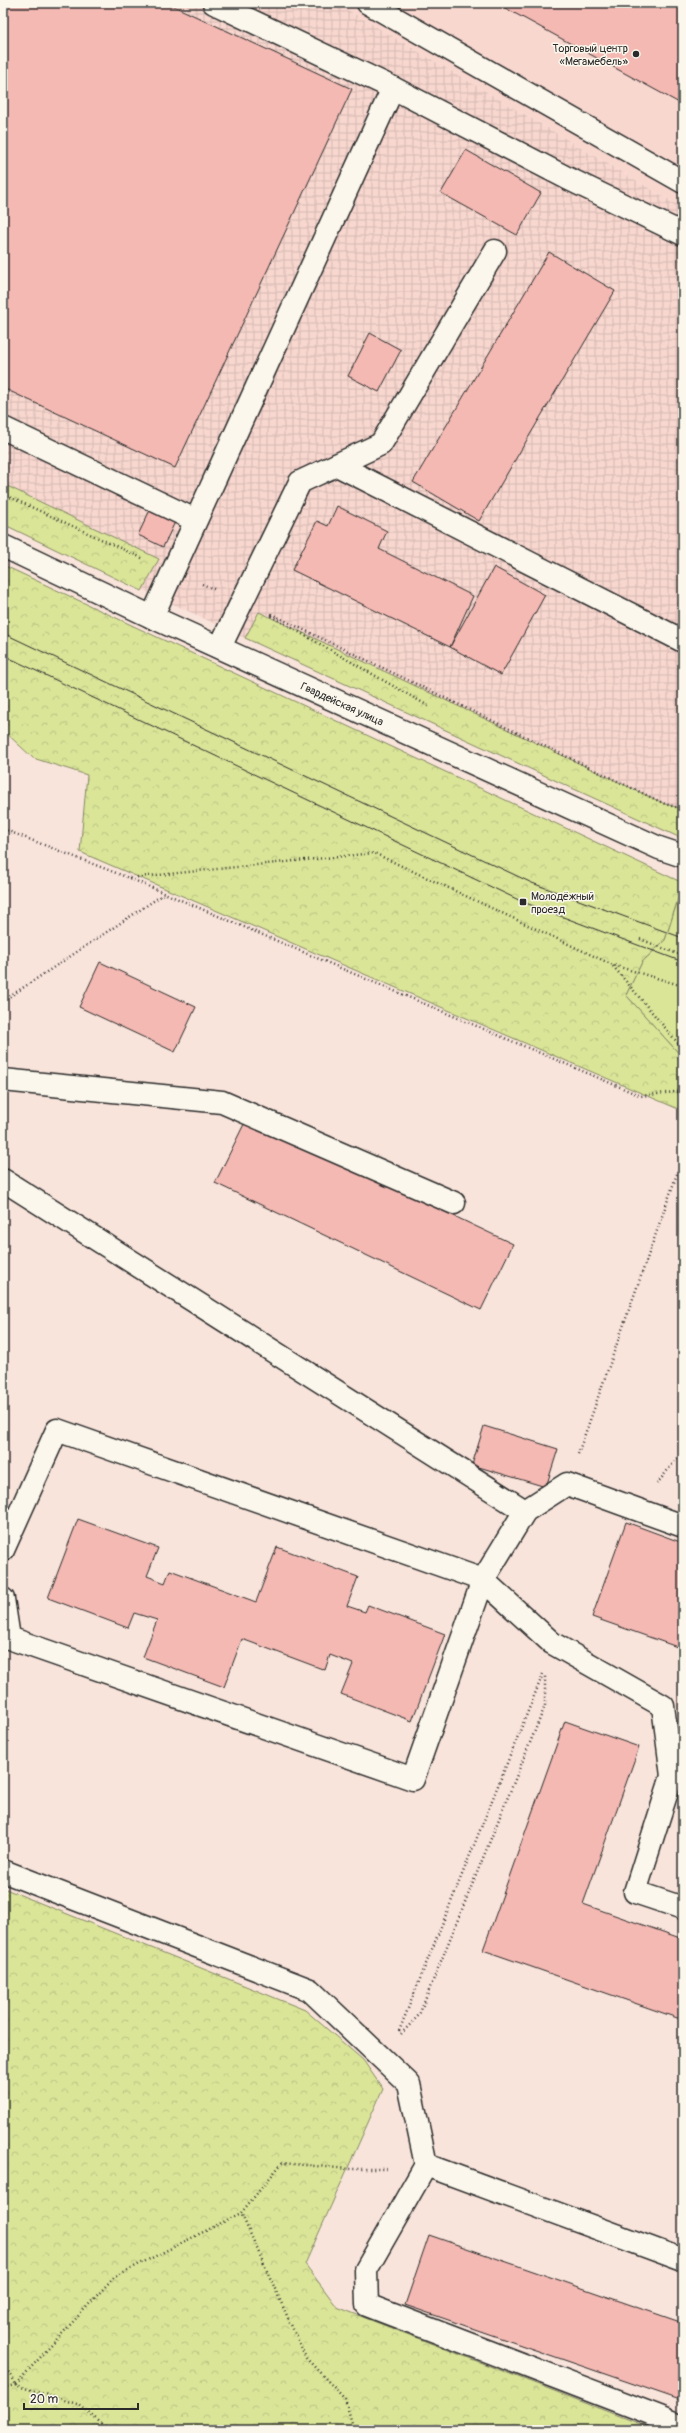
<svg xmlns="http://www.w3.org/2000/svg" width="686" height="2433" viewBox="0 0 686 2433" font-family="Pangolin,sans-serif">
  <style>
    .built { fill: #f8d7cf }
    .industrial { fill: url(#industrial-grid) }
    .green { fill: #dae598; stroke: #828862 }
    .forest { fill: url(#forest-crowns); stroke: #828862 }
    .building { fill: #f5b9b3; stroke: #2b2b2b }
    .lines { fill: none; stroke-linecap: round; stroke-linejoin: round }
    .minor-casing { stroke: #2b2b2b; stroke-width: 25 }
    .path { stroke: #2b2b2b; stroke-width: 2.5; stroke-dasharray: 1 3; stroke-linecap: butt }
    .minor { stroke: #fbf7ec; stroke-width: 22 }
    .tram { stroke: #2b2b2b; stroke-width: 1 }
    .poi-dot { fill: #2b2b2b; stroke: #fbf7ec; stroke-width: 1.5 }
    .labels { text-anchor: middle; stroke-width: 3; stroke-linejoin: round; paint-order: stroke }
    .poi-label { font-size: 11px; fill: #2b2b2b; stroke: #fbf7ec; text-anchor: end }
    .street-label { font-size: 11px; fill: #2b2b2b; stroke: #fbf7ec }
  </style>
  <defs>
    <pattern id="industrial-grid" width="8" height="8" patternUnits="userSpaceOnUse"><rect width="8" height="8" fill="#f8d7cf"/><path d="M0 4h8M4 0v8" fill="none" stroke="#d5b9b2"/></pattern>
    <pattern id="forest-crowns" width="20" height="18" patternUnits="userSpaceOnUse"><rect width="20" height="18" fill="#dae598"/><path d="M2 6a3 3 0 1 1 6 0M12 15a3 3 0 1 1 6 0" fill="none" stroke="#bbc583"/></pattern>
  </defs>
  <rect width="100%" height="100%" fill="#f9e4db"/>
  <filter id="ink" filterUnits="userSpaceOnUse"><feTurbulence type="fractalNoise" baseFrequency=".025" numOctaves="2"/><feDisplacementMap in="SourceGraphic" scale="8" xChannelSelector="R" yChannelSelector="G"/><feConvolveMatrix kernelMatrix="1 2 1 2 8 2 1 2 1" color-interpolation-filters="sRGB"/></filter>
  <g filter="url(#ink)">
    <path class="built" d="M336,3H683V208Z"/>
    <path class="industrial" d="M3,3H336L683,208V839L245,638L3,524Z"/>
    <path class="green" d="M683,884V1058L626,995L642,962L665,940Z"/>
    <path class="forest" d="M3,484L159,559L142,591L3,524Z
      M3,565L683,883L665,940L642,962L626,995L683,1058V1111L80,852L87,775L33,758L3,730Z
      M259,612L665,804L683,809V839L245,638Z
      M3,1888L305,2010L363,2060L383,2089L305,2264L337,2307L655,2430H3Z"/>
    <path class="building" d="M3,3H167L352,89L175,468L3,388Z
      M496,3H683V105Z
      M466,150L541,193L517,235L441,193Z
      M549,252L615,291L479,521L413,482Z
      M370,333L401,350L379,392L348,376Z
      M337,506L387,531L379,549L473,596L450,647L292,570L317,521L328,526Z
      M150,510L175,522L163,547L138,535Z
      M494,567L545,595L501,675L450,647Z
      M100,962L196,1007L175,1052L79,1007Z
      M247,1118L513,1244L481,1310L215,1183Z
      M484,1426L558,1449L546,1487L472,1465Z
      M78,1519L158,1548L147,1576L165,1583L170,1570L256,1602L277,1547L358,1577L347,1606L365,1612L368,1605L445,1634L412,1721L341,1694L353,1664L330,1655L325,1670L242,1639L224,1687L143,1657L157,1620L134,1613L128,1628L48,1598Z
      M626,1522L683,1543V1649L592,1617Z
      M565,1721L639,1747L583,1904L683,1939V2020L483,1950Z
      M429,2235L683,2323V2401L405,2305Z"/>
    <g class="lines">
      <defs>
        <g id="minor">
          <path d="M368,3L683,182"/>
          <path d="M393,88L567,178L683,234"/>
          <path d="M3,428L195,520"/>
          <path d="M337,465L683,641"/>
          <path id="s1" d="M3,546L152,617L659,848L683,856"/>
          <path d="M152,617L393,88L214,3"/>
          <path d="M220,647L300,482L381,444L495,251"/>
          <path d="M3,1080L222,1102L454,1203"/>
          <path d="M3,1180L525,1511"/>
          <path d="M3,1550L57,1430L483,1580L552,1643L663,1706L672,1776L635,1892L683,1908"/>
          <path d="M3,1599L9,1638L413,1779L483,1580L525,1511L567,1484L683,1526"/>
          <path d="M3,1871L310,1990L409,2084L426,2165L366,2270L367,2305L683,2426"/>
          <path d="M426,2165L683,2260"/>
        </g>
      </defs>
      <use href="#minor" class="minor-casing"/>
      <path class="path" d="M3,494L144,559
        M202,584L214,589
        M271,614L665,804L683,809
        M271,616L430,707
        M3,829L129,878L641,1096L683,1091
        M129,878L374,853L613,965L683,986
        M640,939L683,956
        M613,966L683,1049
        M3,1001L164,894
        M578,1454L683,1157
        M657,1484L677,1458L683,1456
        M399,2031L543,1674
        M401,2034L419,2015L545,1706V1675
        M3,2361L15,2385L114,2277L241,2213
        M3,2388L15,2385L77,2404L110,2430
        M354,2430L345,2399L306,2358L241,2213L282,2163L349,2169H387"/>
      <use href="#minor" class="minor"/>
      <path class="tram" d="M3,633L532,883L683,938
        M3,655L523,902L683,962"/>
    </g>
  </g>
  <g class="poi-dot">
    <circle cx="636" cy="54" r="4"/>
    <rect x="519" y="898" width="8" height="8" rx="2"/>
  </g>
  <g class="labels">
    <g class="poi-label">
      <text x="628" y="52">Торговый центр<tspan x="628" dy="13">«Мегамебель»</tspan></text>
      <text x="531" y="900" text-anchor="start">Молодёжный<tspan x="531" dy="13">проезд</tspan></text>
    </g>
    <g class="street-label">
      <text dy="4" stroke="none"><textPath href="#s1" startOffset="374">Гвардейская улица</textPath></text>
    </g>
  </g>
  <rect width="686" height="2433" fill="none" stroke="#fbf7ec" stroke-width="16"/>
  <rect x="8" y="8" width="670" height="2417" fill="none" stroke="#2b2b2b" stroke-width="1.5" filter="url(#ink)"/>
  <path d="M24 2403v6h114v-6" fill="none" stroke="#2b2b2b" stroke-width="2"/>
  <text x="30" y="2403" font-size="12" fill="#2b2b2b" stroke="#fbf7ec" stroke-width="3" paint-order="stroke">20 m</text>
</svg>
